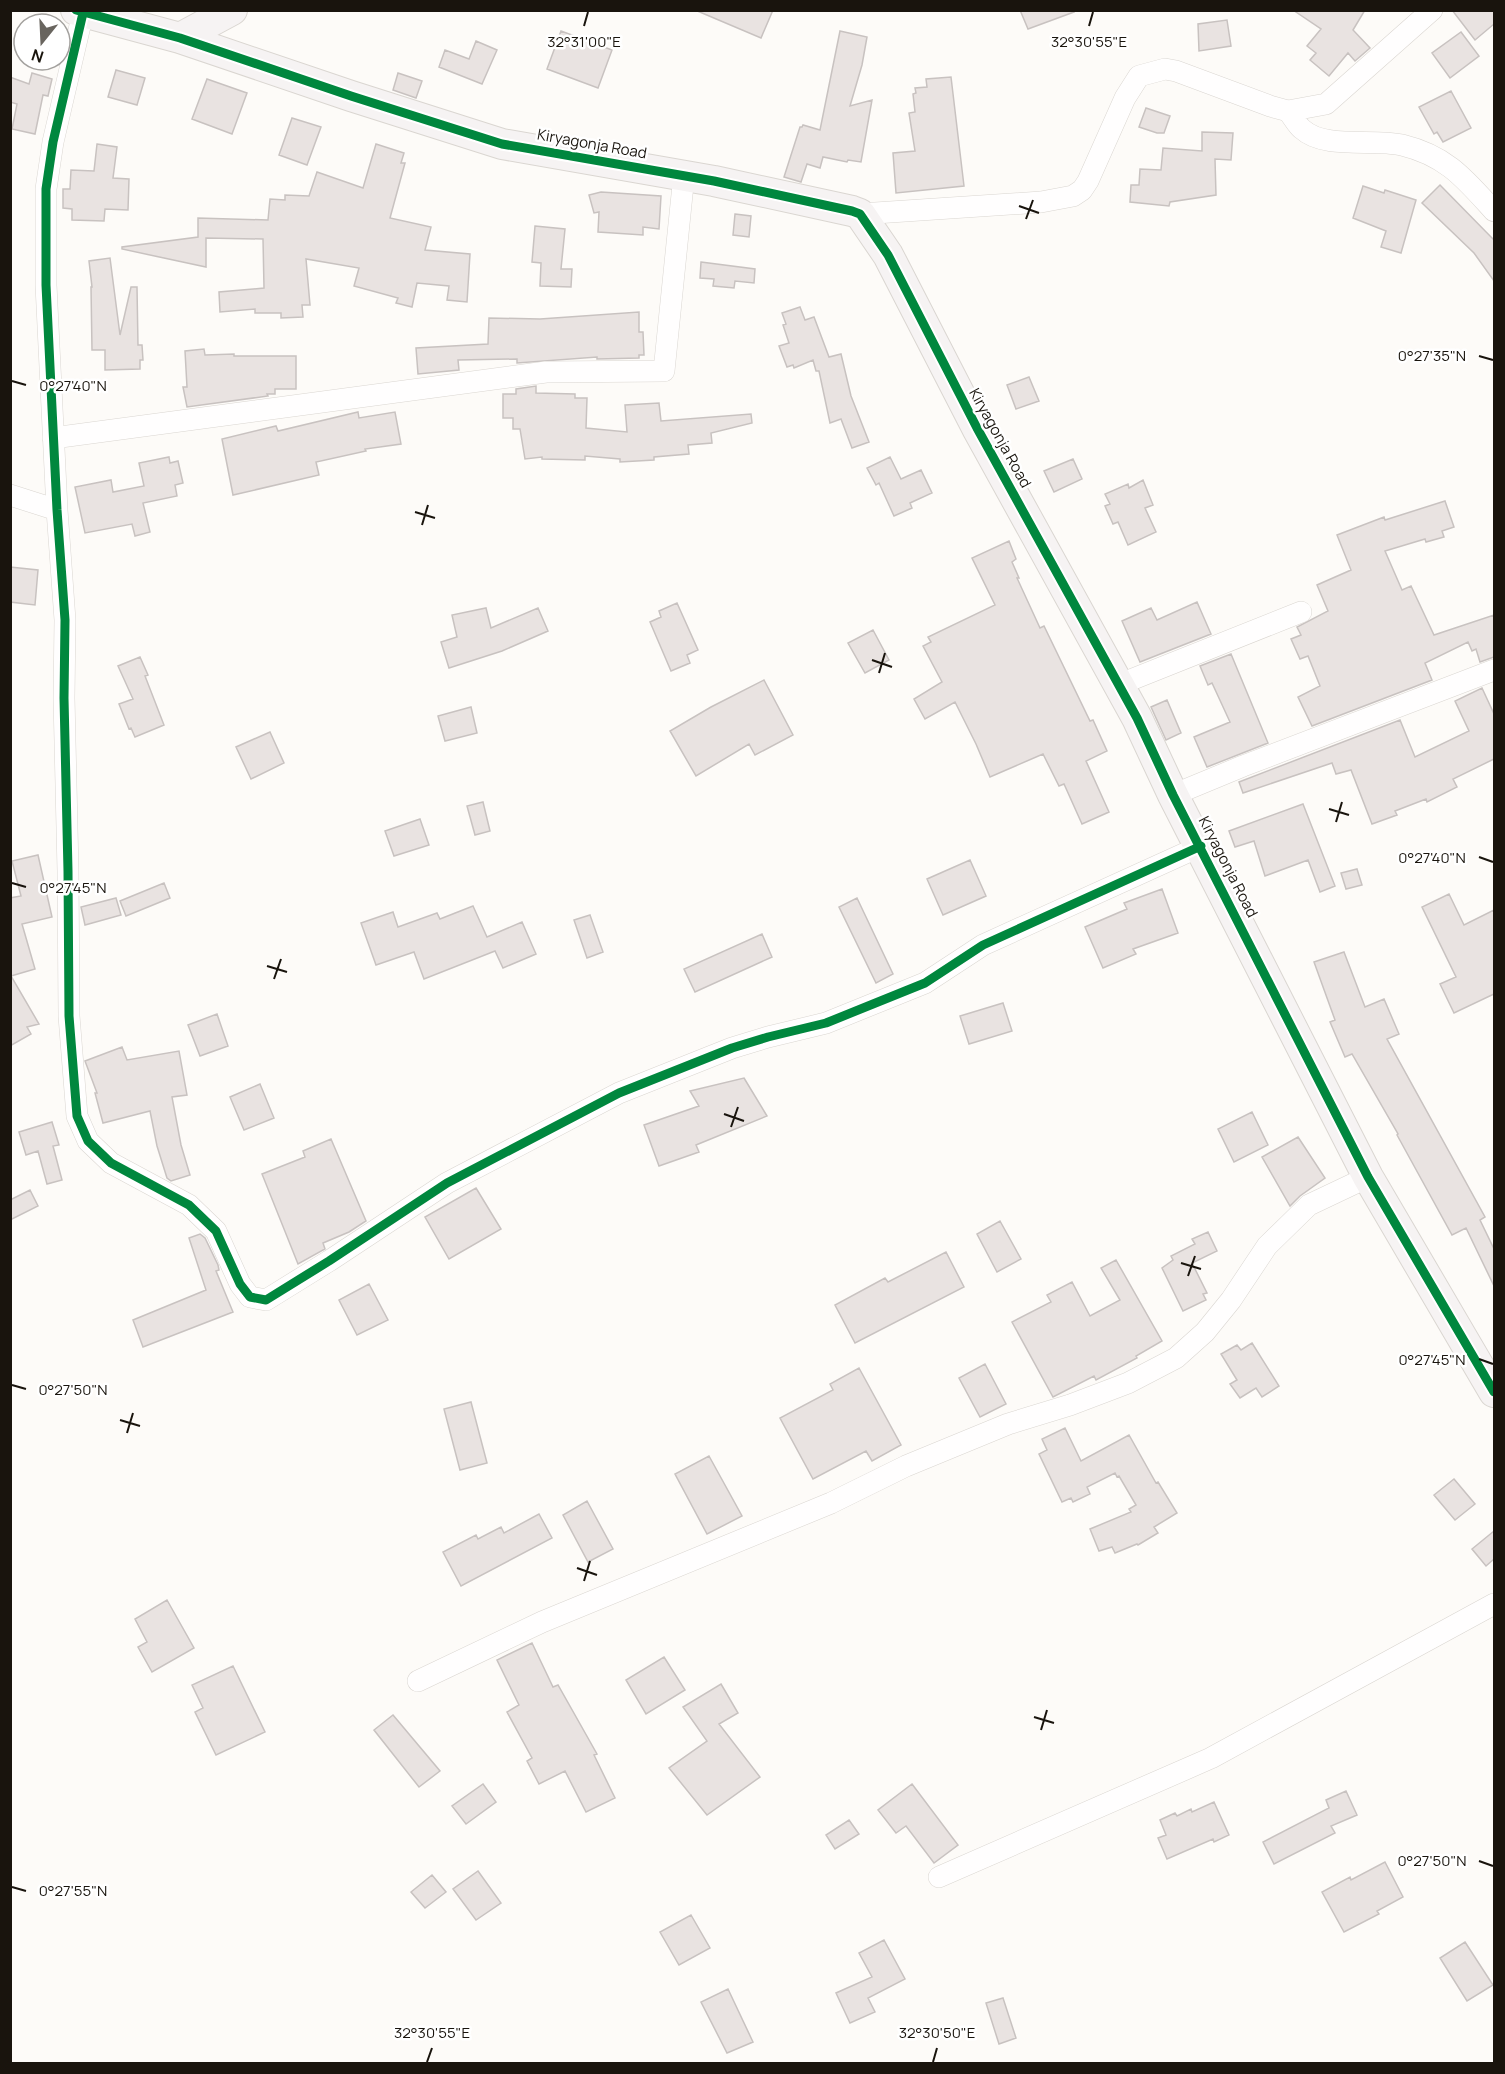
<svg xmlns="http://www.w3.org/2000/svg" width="1505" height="2074" viewBox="0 0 1505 2074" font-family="Manrope,sans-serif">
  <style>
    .building { fill: #e9e3e1; stroke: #c8c2c0; stroke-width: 1.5 }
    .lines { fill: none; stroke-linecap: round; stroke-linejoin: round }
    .street-casing { stroke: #dad6d1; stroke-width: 22 }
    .secondary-casing { stroke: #dad6d1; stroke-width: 32 }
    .street { stroke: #fffefe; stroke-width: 21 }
    .secondary { stroke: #f6f3f3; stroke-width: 30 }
    .cycleway-casing { stroke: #fff; stroke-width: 13 }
    .cycleway { stroke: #00873e; stroke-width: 9 }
    .ticks { fill: none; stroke: #19140d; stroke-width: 2 }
    .labels { text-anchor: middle; stroke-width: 5; stroke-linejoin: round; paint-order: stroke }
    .street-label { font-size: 15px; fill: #19140d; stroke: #fff }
    .ticks-label { font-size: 15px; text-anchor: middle; fill: #19140d; stroke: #fff; stroke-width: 5; stroke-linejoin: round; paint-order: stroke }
  </style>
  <rect width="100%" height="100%" fill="#fdfbf8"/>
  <path class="building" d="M695,10H773L761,38Z
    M1020,10H1073L1074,12L1028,29Z
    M1293,10H1365L1353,30L1370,48L1355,61L1348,53L1329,76L1310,60L1316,53L1307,46L1321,29Z
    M1452,10H1494V24L1475,40Z
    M1227,20L1231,46L1199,51L1198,24Z
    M561,31L612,50L598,88L547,69Z
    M840,31L867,37L862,65L850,106L872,100L861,162L848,160L847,162L823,157L820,168L807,164L801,182L784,177L800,127H802L803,125L820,130Z
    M1461,32L1479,56L1450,78L1432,53Z
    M476,41L497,50L482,84L439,67L445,50L469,59Z
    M116,70L145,78L137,105L108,97Z
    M32,73L52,79L48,96L43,95L35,134L12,129L17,104L10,102V77L29,84Z
    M398,73L422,81L416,98L393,90Z
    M951,77L964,186L896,193L893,153L915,151L909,113L915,112L913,94L916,93L915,88L927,87L926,79Z
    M207,79L247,93L232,134L192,119Z
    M1451,91L1471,128L1443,142L1437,132L1434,134L1419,107Z
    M1146,108L1170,116L1164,133H1157L1139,127Z
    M292,118L321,127L307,165L279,155Z
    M1202,132L1233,133L1231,160L1215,159L1216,195L1170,202L1169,206L1130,202L1131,185H1139L1140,169L1161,170L1163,148L1202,151Z
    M97,144L117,147L113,178L129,179L128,210L105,209L104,221L72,220V209L63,208V189H70L71,170L94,171Z
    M376,144L404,153L401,163H405L390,218L431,227L425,250L470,254L467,302L447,300L449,286L417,283L412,307L396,303L398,298L354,286L359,268L306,259L310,305H302L303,317L281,318V313H255V309L220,312L219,292L264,288L263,239L206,238V267L122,249V247L198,237V218L268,220L270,199L285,200V195L309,196L317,172L363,188Z
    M1440,185L1494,240V281L1474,253L1422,203Z
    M1363,186L1384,193L1385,190L1416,200L1401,253L1381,247L1386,231L1353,218Z
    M601,192L661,196L659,229L643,227V235L598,232L599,212L594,213L589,195Z
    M735,214L751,216L749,237L733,235Z
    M535,226L565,229L561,269H572L571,287L540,286L541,263L532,262Z
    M110,258L120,335L131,287H137L138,345H142L143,360H140V369L105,370V350H92L91,287H92L89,261Z
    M701,262L755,269L754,283L735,281L734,288L713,286L714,279L700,278Z
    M800,307L805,320L814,317L829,357L841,354L851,396L869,442L852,448L841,419L830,423L819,371H816L813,360L794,368L793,365L787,367L779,346L789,343L783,325L786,324L782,313Z
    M639,312V332H643L644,355H639V358L597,359V357L517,363V359L458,360L459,370L418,374L416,348L488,344L489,318L540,319Z
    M204,349L205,355L234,354V356H296V389H275V394H267L268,396L187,407L183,387H187L185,351Z
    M1029,377L1039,401L1016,409L1007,385Z
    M536,386V393L575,394V398H587L586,428L627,432L625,405L659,403L661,421L751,414L752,423L711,433L712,443L688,445L689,454L654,457V460L620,462V459L585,456V460L542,459V457L525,459L520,429H513V418H503V394H516V389Z
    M358,412L359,418L395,412L401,444L365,449L366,451L316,462L319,475L233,495L222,439L276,426L278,431Z
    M169,457L170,463L178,461L183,483L175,485L177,496L143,503L150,532L135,536L132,524L85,533L75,487L111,480L113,492L144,486L139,463Z
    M890,457L901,479L921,470L932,493L910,503L912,508L894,516L879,483L876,485L867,468Z
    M1073,459L1082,479L1054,492L1044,471Z
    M1143,480L1153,505L1145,508L1156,532L1128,545L1118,522L1113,524L1105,506L1110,504L1105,494L1128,484L1129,488Z
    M1445,501L1454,527L1442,531L1444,537L1426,542L1425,539L1385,551L1402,590L1411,586L1434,635L1494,615V657L1480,662L1476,649L1472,651L1468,642L1425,663L1432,680L1312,726L1298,697L1320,686L1308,656L1300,659L1291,639L1301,635L1297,627L1328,611L1317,585L1351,570L1337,535L1384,517L1385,520Z
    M1009,541L1016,559L1012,562L1019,578H1017L1040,628L1044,626L1090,721L1093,720L1107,751L1086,761L1109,812L1082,824L1064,784L1059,786L1043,754L990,777L976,744L955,702L925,719L914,699L942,682L923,646L931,642L928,637L995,605L972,558Z
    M10,567L38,570L35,605L10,602Z
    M1197,602L1211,634L1140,662L1122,621L1151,608L1157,620Z
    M677,603L698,650L687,655L690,663L671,671L650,622L661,617L659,611Z
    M486,608L491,628L538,608L548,631L502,651L449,668L441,642L457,637L452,615Z
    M873,630L889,660L865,673L848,643Z
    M1231,654L1268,743L1207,767L1194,737L1230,722L1212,683L1208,685L1200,666Z
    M140,657L148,675L145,676L164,725L135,737L131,728L129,729L119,704L133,699L118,666Z
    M764,680L793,735L755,755L749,744L696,776L670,731L711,707Z
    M1482,688L1494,714V759L1453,779L1457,787L1427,802L1426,799L1395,811L1397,815L1372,824L1351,770L1336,774L1332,763L1243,793L1239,782L1400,720L1415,757L1469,731L1455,701Z
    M1167,700L1181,733L1166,740L1151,707Z
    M471,707L477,733L445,741L438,716Z
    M270,732L284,763L251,779L236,747Z
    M483,802L490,831L475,835L467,806Z
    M1303,804L1335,886L1320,892L1308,860L1265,876L1254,841L1235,847L1229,831Z
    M420,819L429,845L394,856L385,831Z
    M38,855L52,917L22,924L35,969L11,976L39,1024L27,1027L31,1034L10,1046V898L21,896L12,861Z
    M970,860L986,896L943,915L927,879Z
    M1357,869L1362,885L1346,889L1341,873Z
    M164,883L170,898L126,916L120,901Z
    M1162,889L1178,933L1133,949L1136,954L1103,968L1085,927L1127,909L1124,903Z
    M1449,894L1464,925L1494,910V994L1454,1013L1440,984L1456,977L1422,907Z
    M116,898L121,915L85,925L81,907Z
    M857,898L893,974L876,983L839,907Z
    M473,906L487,937L522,922L536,954L503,968L495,951L424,979L414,952L376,965L361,923L393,912L398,927L437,913L440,919Z
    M590,915L603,952L587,958L574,920Z
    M762,934L772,957L695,992L684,969Z
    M1344,952L1365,1007L1384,999L1399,1034L1387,1039L1485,1217L1480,1220L1494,1249V1286L1466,1228L1452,1235L1397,1135L1398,1134L1352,1054L1345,1057L1330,1022L1335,1020L1314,962Z
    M1003,1003L1012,1031L969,1044L960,1016Z
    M217,1014L228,1046L200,1056L188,1025Z
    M122,1047L127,1060L179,1051L187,1095L172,1097L181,1145L190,1175L171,1181L167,1178L157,1146L150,1111L103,1123L95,1093H97L85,1061Z
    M744,1078L767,1116L696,1145L699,1152L659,1166L644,1125L699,1106L690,1091Z
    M260,1084L274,1118L244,1130L230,1097Z
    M1252,1112L1268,1145L1234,1162L1218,1129Z
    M52,1122L59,1145L53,1146L62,1180L47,1184L38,1151L26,1155L19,1132Z
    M1298,1137L1325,1178L1300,1196L1290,1206L1262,1157Z
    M331,1139L366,1221L349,1232L323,1243L325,1249L298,1264L262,1174L305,1157L303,1151Z
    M476,1188L501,1229L449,1259L425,1217Z
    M30,1190L38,1206L10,1220V1200Z
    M1000,1221L1021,1259L997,1272L977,1234Z
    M1208,1232L1217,1251L1192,1263L1207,1293L1203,1294L1206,1300L1183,1311L1162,1268L1173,1260L1171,1256L1195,1244L1192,1239Z
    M200,1234L205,1238L218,1265L219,1270L216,1271L233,1312L143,1347L133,1320L206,1290L189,1238Z
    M946,1252L964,1287L855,1343L835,1305L885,1278L888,1282Z
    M1116,1260L1162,1341L1136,1356L1137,1358L1096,1380L1094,1376L1053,1397L1012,1322L1051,1302L1047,1295L1072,1282L1090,1316L1120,1300L1101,1268Z
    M369,1284L388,1320L357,1335L339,1300Z
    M1252,1343L1279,1386L1262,1397L1256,1388L1240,1398L1230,1384L1237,1380L1221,1354L1237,1345L1241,1350Z
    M985,1364L1006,1404L980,1417L959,1378Z
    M859,1368L901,1445L872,1461L866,1451L813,1479L780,1418L833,1390L830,1384Z
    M471,1402L487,1463L460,1470L444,1409Z
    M1065,1428L1081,1461L1129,1435L1156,1483L1158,1482L1177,1513L1154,1527L1158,1533L1138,1545L1137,1544L1115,1553L1112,1547L1099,1551L1090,1529L1131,1512L1129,1509L1136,1505L1119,1476L1117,1477L1115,1473L1087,1487L1090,1494L1073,1502L1071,1498L1062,1502L1039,1454L1047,1450L1042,1439Z
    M709,1456L742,1516L707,1534L675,1474Z
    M1454,1479L1475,1504L1455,1520L1434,1495Z
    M587,1501L613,1549L588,1562L563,1515Z
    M539,1514L552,1538L461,1586L443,1552L476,1535L478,1539L501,1527L504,1533Z
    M1494,1531V1559L1486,1566L1472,1549Z
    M167,1600L194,1648L152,1672L138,1647L147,1642L135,1619Z
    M532,1643L553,1687L558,1685L597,1754L594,1755L615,1798L586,1812L565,1771L539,1784L527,1761L532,1758L507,1712L519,1705L497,1660Z
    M664,1657L685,1690L646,1714L626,1680Z
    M233,1666L265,1732L216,1755L195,1712L203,1708L192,1685Z
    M721,1684L738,1713L719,1724L760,1777L707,1815L669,1768L707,1741L683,1707Z
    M393,1715L440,1771L419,1787L374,1730Z
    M483,1784L496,1802L466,1824L452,1806Z
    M912,1784L958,1845L934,1863L906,1826L896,1833L878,1810Z
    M1346,1791L1357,1815L1331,1826L1335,1833L1274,1864L1263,1842L1329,1808L1326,1800Z
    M1214,1802L1229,1835L1214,1842L1213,1839L1167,1859L1158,1838L1166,1835L1160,1820L1175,1813L1177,1816L1191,1809L1192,1812Z
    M849,1820L859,1834L835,1849L826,1835Z
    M1385,1862L1403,1897L1377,1911L1379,1914L1344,1932L1322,1892L1350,1877L1351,1880Z
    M478,1871L501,1903L476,1920L453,1889Z
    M432,1875L446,1892L425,1908L411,1892Z
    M691,1915L710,1948L679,1965L660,1932Z
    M884,1940L905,1979L868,1998L875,2012L850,2023L836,1993L872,1977L859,1953Z
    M1465,1942L1493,1985L1467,2001L1440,1958Z
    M728,1989L753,2042L727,2053L701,2002Z
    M1003,1998L1016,2038L999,2044L986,2003Z"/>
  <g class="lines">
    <defs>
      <path id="street" d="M83,13L53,142L46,189V285L57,510L65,620L64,698L68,871L69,1016L77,1116L88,1141L111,1163L189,1205L216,1231L240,1284L250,1297L266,1300L329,1261L447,1183L619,1093L732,1048L768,1037L826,1023L925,983L983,945L1201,846
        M1288,111C1293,117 1297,125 1302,129C1325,150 1373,138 1402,145C1447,156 1465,179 1494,211
        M860,214L1041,202L1073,196L1082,190L1088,181L1125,98L1139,76L1165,69L1176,71L1270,106L1288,111L1326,104L1432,10
        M53,438L546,372L664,371L684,175
        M10,495L57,510
        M1118,685L1301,612
        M1173,795L1243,766L1494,670
        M418,1681L542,1622L831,1503L906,1466L1008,1424L1070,1405L1128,1383L1176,1358L1205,1332L1231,1300L1267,1246L1309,1205L1368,1177
        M939,1877L1211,1758L1494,1604"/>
      <path id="secondary" d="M76,10L180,38L351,96L502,144L714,181L852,211L860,214L888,255L977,428L1137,718L1173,795L1368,1177L1494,1392
        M180,38L232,10"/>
    </defs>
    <use href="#street" class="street-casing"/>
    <use href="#secondary" class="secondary-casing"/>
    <use href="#street" class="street"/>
    <use href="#secondary" class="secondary"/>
    <defs>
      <path id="cycleway" d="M76,10L180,38L351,96L502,144L714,181L852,211L860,214L888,255L977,428L1137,718L1173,795L1368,1177L1494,1392
        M83,13L53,142L46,189V285L57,510L65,620L64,698L68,871L69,1016L77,1116L88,1141L111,1163L189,1205L216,1231L240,1284L250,1297L266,1300L329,1261L447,1183L619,1093L732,1048L768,1037L826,1023L925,983L983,945L1201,846"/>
    </defs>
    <use href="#cycleway" class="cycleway-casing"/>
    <use href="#cycleway" class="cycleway"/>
  </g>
  <path class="ticks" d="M584,26L588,12M1089,26L1093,12M1019,206L1039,213M1026,219L1033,200M1479,356L1493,360M12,381L26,385M415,512L435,518M422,525L428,505M872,660L892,667M879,673L885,653M1329,809L1349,815M1336,822L1342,802M1479,857L1493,862M12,883L26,887M267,966L287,972M274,979L281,959M724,1114L744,1121M731,1127L738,1107M1181,1263L1201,1269M1188,1276L1195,1256M1479,1359L1493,1364M12,1385L26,1389M120,1420L140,1426M127,1433L133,1413M577,1568L597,1575M584,1581L590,1561M1034,1717L1054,1723M1041,1730L1047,1710M1479,1861L1493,1866M12,1887L26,1891M427,2062L432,2048M933,2062L937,2048"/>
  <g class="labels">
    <g class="street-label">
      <text transform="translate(592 144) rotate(10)" y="5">Kiryagonja Road</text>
      <text transform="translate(1000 438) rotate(61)" y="5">Kiryagonja Road</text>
      <text transform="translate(1228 867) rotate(63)" y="5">Kiryagonja Road</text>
    </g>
  </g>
  <g class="ticks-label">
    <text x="584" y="47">32°31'00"E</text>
    <text x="1089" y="47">32°30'55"E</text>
    <text x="1432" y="361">0°27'35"N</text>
    <text x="73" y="391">0°27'40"N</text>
    <text x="1432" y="863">0°27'40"N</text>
    <text x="73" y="893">0°27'45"N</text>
    <text x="1432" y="1365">0°27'45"N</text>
    <text x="73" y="1395">0°27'50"N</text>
    <text x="1432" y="1866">0°27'50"N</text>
    <text x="73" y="1896">0°27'55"N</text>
    <text x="432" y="2038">32°30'55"E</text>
    <text x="937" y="2038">32°30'50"E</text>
  </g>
  <rect width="1505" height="2074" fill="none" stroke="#19140d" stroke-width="24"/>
  <g transform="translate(42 42) rotate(198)"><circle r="28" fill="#ffffff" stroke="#a3a19e" stroke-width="1.5"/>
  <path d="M0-4.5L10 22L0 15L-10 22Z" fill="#69655f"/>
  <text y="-9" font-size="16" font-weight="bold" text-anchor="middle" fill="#19140d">N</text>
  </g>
</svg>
